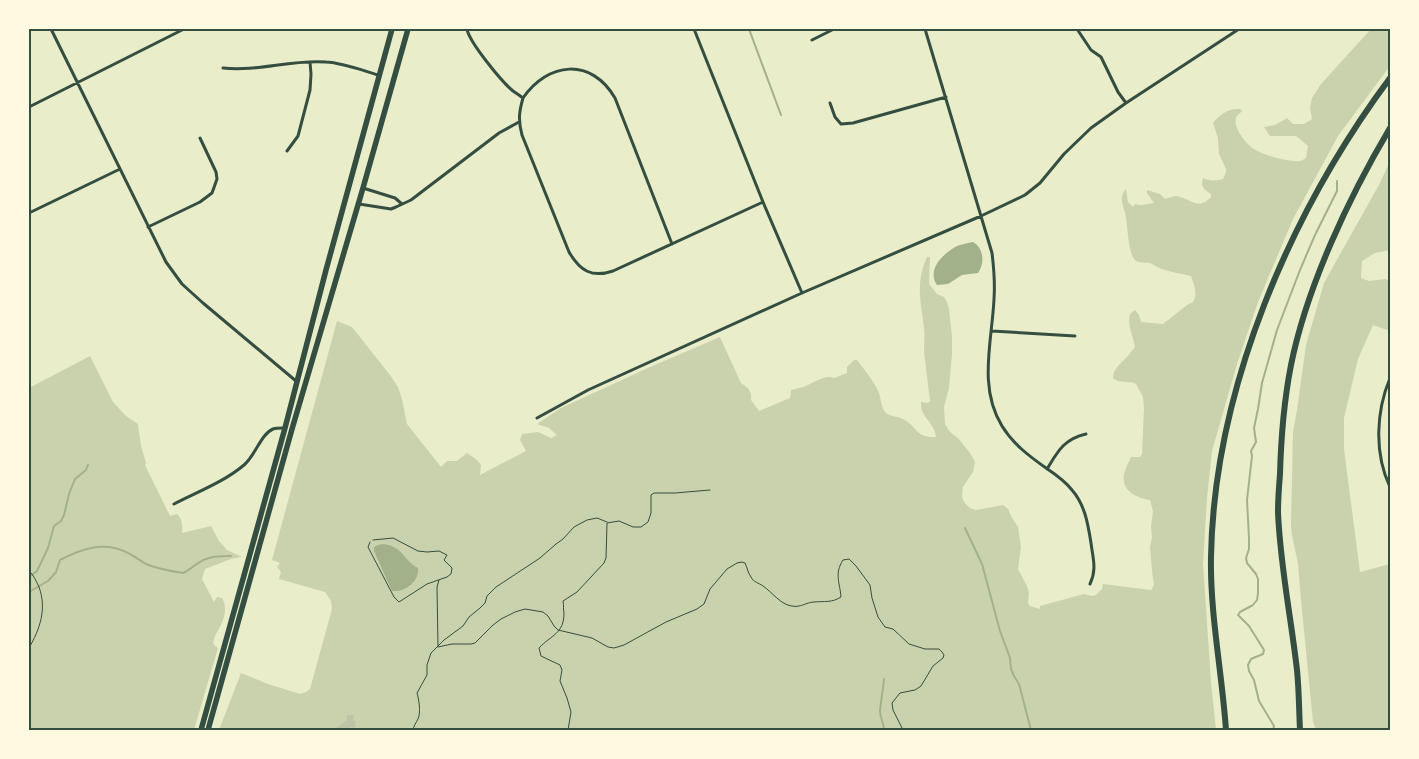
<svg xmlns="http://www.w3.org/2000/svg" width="1419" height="759" viewBox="0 0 1419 759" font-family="'DejaVu Sans',sans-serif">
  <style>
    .green { fill: #cad2ad }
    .water { fill: #a3b18a }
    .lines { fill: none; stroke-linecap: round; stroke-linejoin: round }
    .stream { stroke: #a3b18a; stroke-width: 2 }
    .building { fill: #bcc5a7 }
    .path { stroke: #344e41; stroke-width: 1 }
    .minor { stroke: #344e41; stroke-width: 3 }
    .primary { stroke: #344e41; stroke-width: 5.5 }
    .motorway { stroke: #344e41; stroke-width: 6 }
    .neatline { fill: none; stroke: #344e41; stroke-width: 2 }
  </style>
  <rect width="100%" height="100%" fill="#e9edc9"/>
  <path class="green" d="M1371,29H1390V66L1338,136L1293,219L1258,302L1237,364L1212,451L1207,498L1203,564L1211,682L1216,730H219L241,673L268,684L300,694L306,692L310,689L332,609L331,601L325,592L279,579L281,572L277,567L280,563L272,560L337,321L352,327L390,375L398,387L402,399L407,424L441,467L447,461H457L467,453L477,460L481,465L480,475L526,451L520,440L522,434L538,432L551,438L557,435L549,428L537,424L561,408L650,367L720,337L741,383L748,388L751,394V400L759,411L790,398L791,390C795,389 799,388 803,387C813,384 824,374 834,378L847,373V367L854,360H857C865,371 874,381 879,393C881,400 881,406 885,412C890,417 897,416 903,419C918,427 915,438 936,437C934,421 920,418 921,402L928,403L930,401C928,385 926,368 924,352C924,344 925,336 924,328C921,301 915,284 927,257H930L929,284L937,294L944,297L947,302L949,309L952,336V354L949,388L944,407L945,424L950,432L958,438L970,453L975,462L973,472L963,487L962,497C964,503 969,509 976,510L1003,505L1008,509L1011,516L1018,527L1021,547L1018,569L1027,586L1029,593L1028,603L1030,606L1040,609V606L1084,594L1092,596L1096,595L1102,589L1103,584L1151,590L1154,585L1152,571L1150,547L1152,537L1151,527L1153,511L1150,500C1140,499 1125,492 1124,482C1122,474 1128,464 1131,457H1140L1142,454L1144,408L1143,397L1136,384C1129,380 1119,384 1113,378C1113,369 1121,363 1127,357C1130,354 1132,350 1135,347C1133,335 1127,326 1130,314L1135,310L1139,315L1141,322L1163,324L1187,305L1193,302C1198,293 1194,285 1191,276C1180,273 1167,272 1157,267C1154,266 1153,264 1150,263C1146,262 1139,264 1135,260C1128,252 1128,229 1126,218C1125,207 1117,199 1126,189L1128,202L1133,207L1135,204L1141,205L1154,203L1147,193V190L1160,194L1165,199C1169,198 1172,196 1177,196C1191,199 1198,211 1211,197V194C1204,189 1200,187 1203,178C1209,181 1216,181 1223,179L1226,172V169L1219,154L1218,138L1213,123C1220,114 1229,108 1240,109L1242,111C1242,112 1237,115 1237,116C1231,126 1246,144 1254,149C1263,155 1284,161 1295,161C1299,162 1303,160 1306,158L1308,146L1296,136H1270L1264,127L1275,125L1287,118L1293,124H1304L1312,119L1310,108L1312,98L1321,84Z
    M1390,161V250L1375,253L1362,261L1361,278L1369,281L1386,279L1390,283V331L1373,325L1358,359L1344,418V449L1360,572L1390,564V730H1316L1313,722L1301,600L1298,564L1292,535L1291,525L1293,432L1297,410L1306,345L1324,283L1380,183Z
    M90,356L113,402L126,416L138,424L141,446L146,463L145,465L170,516L177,514C182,518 183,526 182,533L211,526L219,541L227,550L242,557L231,559L205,569L202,579L214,602L217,597L222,598C228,607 224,620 219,629C218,631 216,633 215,636C214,638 214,641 213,644L218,648L194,730H29V388Z"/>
  <path class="water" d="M973,242C984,248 985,264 978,273L962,275L948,284L937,285C926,269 944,253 957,246C962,244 968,243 973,242Z
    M383,544C403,546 403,560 418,568C419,582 406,592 392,591L390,587L374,551V547L378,545Z"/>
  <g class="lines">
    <path class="stream" d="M749,29L781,115
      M965,528L982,564L1000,631L1010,658L1011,669L1014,676L1019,684L1031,730
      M29,577L37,571L48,548L54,526L61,521L64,515L69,494L75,479L86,470L88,465
      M29,592L48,581L56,572L60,560C81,549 103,541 126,552C133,555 139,560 146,564C157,569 171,571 183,573C190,570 194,565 200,562C209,556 221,556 231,556
      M884,679C883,690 881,700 880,711C880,718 884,723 884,730
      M1273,730L1274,726L1259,701L1254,680L1249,671L1248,665L1251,659L1263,654L1264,650L1249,626L1238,615L1240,612L1253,605L1257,600L1258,593V579L1256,574L1247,563L1246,558L1249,549V538L1247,500L1252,456L1251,451L1256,442L1254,428L1258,409L1262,383L1277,330L1300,270L1315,235L1337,191V181"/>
  </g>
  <path class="building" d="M347,715H354L353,721H356L355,728L350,727V730H333L347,720Z"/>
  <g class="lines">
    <path class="path" d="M370,542L368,547L394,597L399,602L427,584L447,577L451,574L452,568L444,560L447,555L439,551L427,552L418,551L393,538L373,540
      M29,571C34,575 36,581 39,587C47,609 40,629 29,648
      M438,646L437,587L439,580
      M438,647L452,644H471L475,643L493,625L501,619L515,612L525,609L543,612L548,616L554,626L558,630L592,638L608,647L614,648L624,645L666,622L697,609L704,604L710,589L727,569L737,563L742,562L745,563C747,567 748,573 751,577C753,582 759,583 763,586C772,592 781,605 792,606C800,608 807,602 814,602C824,601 832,603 841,597C840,583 834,574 843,560L849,559L856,566L870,585L872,598L878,617L885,627L893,629L909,644L925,649H939L942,652L944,655L943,658L933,666L921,686L915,690L900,693L892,703L893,710L903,730
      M413,730C414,725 416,723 418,719C421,712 419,700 417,693L427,675V665L431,653L444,640L463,626L469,617L480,608L485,603L487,596L496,587L540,558L556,544L563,539L574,527L587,520L597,518L607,522
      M568,730L571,712L567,698L560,681L562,670L560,665L541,656L539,648C551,635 564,634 564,613C563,609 564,606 563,601L577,592L604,563L606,558L607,523L619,521L633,527H641L648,522L651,513V495L654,493H675L710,490"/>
    <path class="minor" d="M51,29L166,262L182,284L203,303L296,381
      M467,29C469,42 502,82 513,91C516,93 519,95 523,98C519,112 518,120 522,135L569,252C580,271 592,278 613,271L763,202
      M694,29L763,202L802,293
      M925,29L992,253C994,269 995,284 994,299C992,342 978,387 1002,426C1013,444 1029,456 1046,468C1055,474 1065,481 1072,490C1085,505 1088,524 1091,543C1093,559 1097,569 1090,584
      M1077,29L1091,50L1101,57L1118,92L1126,103
      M812,40L834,29
      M223,68C257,72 292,59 326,62C344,63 361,70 378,75
      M523,98C548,62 591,57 615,98L672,244
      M830,103L835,117L841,124L853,123L946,97
      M29,107L184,29
      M287,151L298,136L310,90L311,74L310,62
      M363,188L395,198L402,204
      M359,204L391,209L396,207L411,200L499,133L519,122
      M29,213L120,169
      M148,227L200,202L212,193L217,179L216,172L200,138
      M992,331L1075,336
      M1390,378C1376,412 1374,453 1390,487
      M537,418L588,390L802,293L981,216L1025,195L1040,183L1064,154L1091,128L1126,103L1239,29
      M1047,469C1058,451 1064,439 1086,434
      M174,504C197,492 224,482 244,465C255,456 261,434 273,429C276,428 281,428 284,428"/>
    <path class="primary" d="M201,730L285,428L326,270L392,29
      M208,730L292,429L363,188L408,29"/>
    <path class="motorway" d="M1226,730C1222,672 1210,615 1211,557C1214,388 1291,211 1390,78
      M1300,730C1299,710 1299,690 1297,670C1291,617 1280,565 1278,512C1278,499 1279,486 1280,474C1281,437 1284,401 1291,365C1307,286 1349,197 1390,128"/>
  </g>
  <rect width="1419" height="759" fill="none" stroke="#fefae0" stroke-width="60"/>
  <rect x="30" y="30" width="1359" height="699" class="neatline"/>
</svg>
